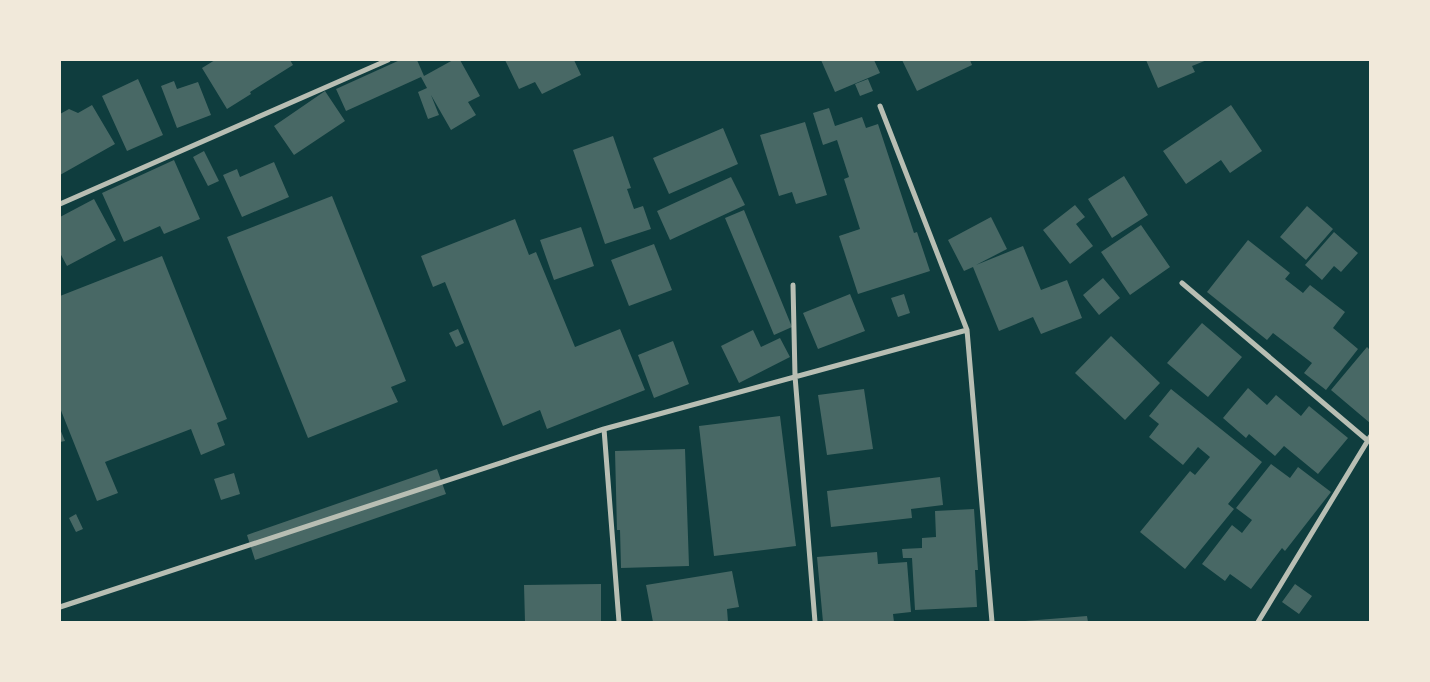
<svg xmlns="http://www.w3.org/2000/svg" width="1430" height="682" viewBox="0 0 1430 682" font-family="'Space Grotesk',sans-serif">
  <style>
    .building { fill: #486865 }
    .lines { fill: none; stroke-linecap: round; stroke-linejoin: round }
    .minor { stroke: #b8beb3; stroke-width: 5 }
  </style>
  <rect width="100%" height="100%" fill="#0f3d3e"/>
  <path class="building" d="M215,60H290L293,65L250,92L251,94L227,109L202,68Z
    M400,60H417L424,76L453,60H460L480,96L468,102L476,115L451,130L431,95L439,115L428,119L418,92L427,88L421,77L346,111L336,89Z
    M505,60H574L581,75L542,94L535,82L519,89Z
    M821,60H874L880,73L835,92Z
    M902,60H970L972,65L917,91Z
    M1146,60H1207L1192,66L1195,72L1158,88Z
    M138,79L163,135L127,151L102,96Z
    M868,79L873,91L860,96L855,84Z
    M174,81L177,89L198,82L211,115L177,128L161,86Z
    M325,91L345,121L294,155L274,126Z
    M92,105L115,144L60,175V114L69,109L78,113Z
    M1231,105L1262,151L1230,173L1221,160L1186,184L1163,151Z
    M829,108L835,126L862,117L866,128L878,124L914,233L917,232L930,271L858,294L839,236L860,229L844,179L849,177L837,140L823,145L813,113Z
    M805,122L827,195L796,204L792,192L779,196L760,135Z
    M723,128L738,164L669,194L653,158Z
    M613,136L631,188L627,189L634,209L643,206L651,229L605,244L573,150Z
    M204,151L219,181L208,186L193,157Z
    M174,160L200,219L164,234L160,226L124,242L102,193Z
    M274,162L289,197L242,217L223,175L237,169L240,177Z
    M1124,176L1148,215L1112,238L1088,199Z
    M731,177L745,205L670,240L657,211Z
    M332,196L406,381L391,387L398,402L308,438L227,237Z
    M94,199L116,240L67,266L60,253V217Z
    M1075,205L1085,217L1076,224L1093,246L1070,264L1043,230Z
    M1307,206L1333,229L1306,260L1280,237Z
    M744,210L792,327L774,335L725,218Z
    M991,217L1007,249L976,265L1023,246L1041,290L1067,280L1082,318L1041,334L1033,317L999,331L973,267L964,271L948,240Z
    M515,219L529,255L536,252L575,347L620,329L645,390L547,429L540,410L503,426L445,282L433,287L421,256Z
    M1141,225L1170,267L1130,295L1101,252Z
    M581,227L594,266L554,280L540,240Z
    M1334,232L1358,253L1341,272L1334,266L1322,280L1305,265Z
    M1248,240L1290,273L1285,279L1303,293L1310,285L1345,312L1333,328L1358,349L1326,390L1304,373L1312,363L1273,333L1267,340L1207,292Z
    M654,244L672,290L629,306L611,260Z
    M162,256L227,419L217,423L225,445L201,455L191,429L105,462L118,493L97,501L60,408V296Z
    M1103,278L1120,298L1099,315L1083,295Z
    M850,294L865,331L818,349L803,313Z
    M904,294L910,313L898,317L891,298Z
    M1202,323L1242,357L1208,397L1167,363Z
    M458,329L464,343L456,347L449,333Z
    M753,330L761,347L780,338L790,357L739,383L721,346Z
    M1111,336L1160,383L1125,420L1075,373Z
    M673,341L689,384L654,398L638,355Z
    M1367,347L1370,350V423L1331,390Z
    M1248,388L1267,405L1276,395L1301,416L1309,406L1348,438L1318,474L1284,446L1275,456L1249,434L1246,438L1223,418Z
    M864,389L873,449L827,455L818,395Z
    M1171,389L1262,462L1228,504L1234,509L1185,569L1140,532L1190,471L1195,475L1210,457L1198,447L1183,465L1149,437L1159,424L1149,416Z
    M780,416L796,546L714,556L699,426Z
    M60,429L65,441L60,442Z
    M685,449L689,566L621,568L620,530H617L615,451Z
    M1271,464L1290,478L1298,467L1331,492L1285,551L1282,548L1251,589L1230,574L1225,581L1202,564L1232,525L1242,533L1252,520L1236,508Z
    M437,469L446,494L255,560L247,535Z
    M234,473L240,494L221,500L214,479Z
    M940,477L943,505L911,509L912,518L831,527L827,491Z
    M974,509L978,570H975L977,607L915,610L912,558H903L902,549L922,548V538L936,537L935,511Z
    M76,514L83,529L76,532L69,518Z
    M877,552L878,564L907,562L911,612L893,614L894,622H823L817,557Z
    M732,571L739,607L727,609L728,622H653L646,585Z
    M601,584V622H525L524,585Z
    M1295,584L1312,596L1299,614L1282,602Z
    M1087,616L1088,622H1025V621Z"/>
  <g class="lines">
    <path class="minor" d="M880,106L967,330L992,622
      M60,204L388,60
      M1182,283L1367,440
      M793,285L795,376L815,622
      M604,429L619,622
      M60,607L604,429L967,330
      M1258,622L1370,437"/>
  </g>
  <rect width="1430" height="682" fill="none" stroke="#f1e9da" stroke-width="122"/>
</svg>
